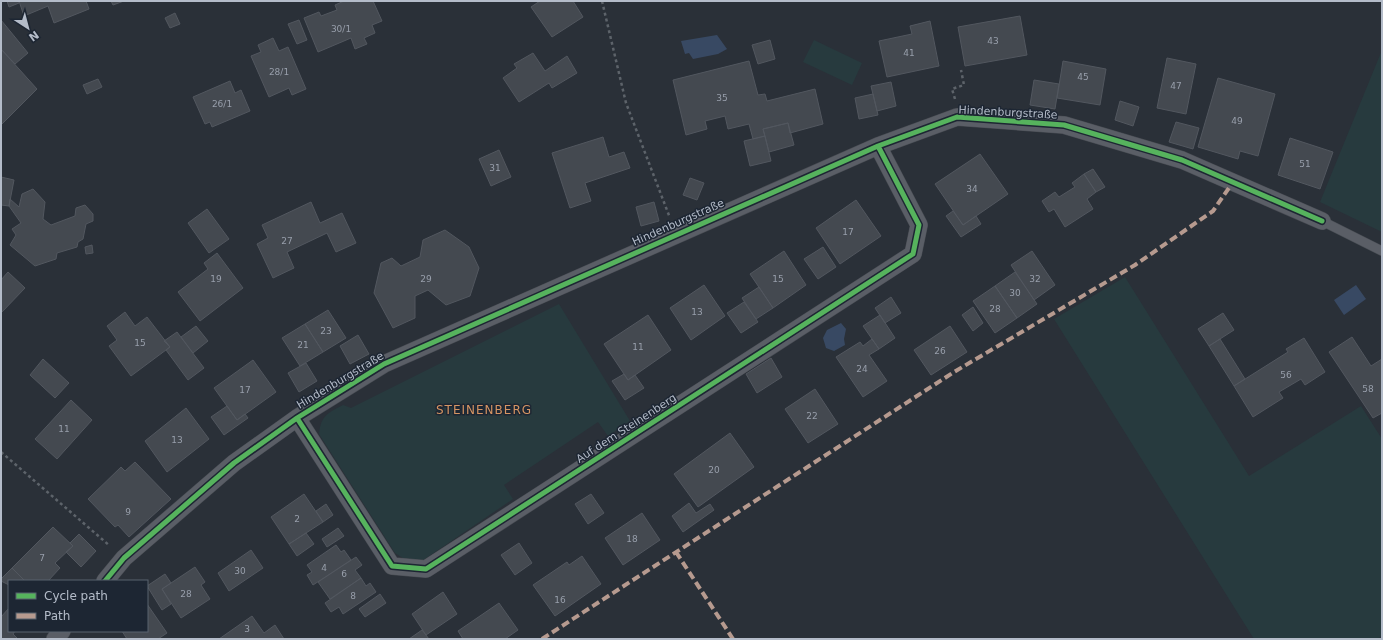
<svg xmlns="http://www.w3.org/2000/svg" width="1383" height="640" viewBox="0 0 1383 640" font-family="'DejaVu Sans',sans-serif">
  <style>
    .green { fill: #273a3e }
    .water { fill: #384963 }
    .building { fill: #444950; stroke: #52575f }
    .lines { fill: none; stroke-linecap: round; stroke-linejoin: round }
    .service-casing { stroke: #484c53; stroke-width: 10 }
    .minor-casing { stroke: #484c53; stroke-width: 18 }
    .path { stroke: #5d636a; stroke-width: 2.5; stroke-dasharray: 3 3; stroke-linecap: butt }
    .service { stroke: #5a5e66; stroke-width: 9 }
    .minor { stroke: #5a5e66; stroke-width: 17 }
    .quiet { stroke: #b69a8f; stroke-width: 4; stroke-dasharray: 8 4; stroke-linecap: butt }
    .cycleway-casing { stroke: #1d2633; stroke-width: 8 }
    .cycleway { stroke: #56b35d; stroke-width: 5 }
    .labels { text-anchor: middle; stroke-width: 3; stroke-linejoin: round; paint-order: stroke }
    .number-label { font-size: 9px; fill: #989fab }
    .street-label { font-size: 11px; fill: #b4bcc9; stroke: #1d2633 }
    .neighbourhood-label { font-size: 12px; letter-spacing: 1px; fill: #d59563; stroke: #1d2633 }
  </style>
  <rect width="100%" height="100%" fill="#2a3038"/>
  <path class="green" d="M814,40L862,63L852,85L803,62Z
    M1382,50V232L1320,202Z
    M1125,277L1249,476L1361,406L1382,439V636L1377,639H1254L1054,319Z
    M559,304L630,421L608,436L598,422L504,485L513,499L422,561L406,560L395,553L319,434C321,415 328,413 343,405L351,408Z"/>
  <path class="water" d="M717,35L727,49L718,54L693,59L689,53L685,54L681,41Z
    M1356,285L1366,299L1344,315L1334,300Z
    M841,323L846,329L844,339L845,345L834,351L826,348L823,338L827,330Z"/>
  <path class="building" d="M7,1H19V3L9,7Z
    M19,1H86L89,9L54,23L48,6L24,16Z
    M111,1H124L113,5Z
    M344,1H373L382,21L372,25L375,33L364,38L367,44L355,49L351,38L318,52L304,18L319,12L321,16L337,10L335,5Z
    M540,1H573L583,17L552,37L531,7Z
    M175,13L180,24L170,28L165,18Z
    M1020,16L1027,55L965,66L958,27Z
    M1,20L28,53L15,64L1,49Z
    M299,20L307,40L297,44L288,24Z
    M930,21L939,66L887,77L879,41L912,34L910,26Z
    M273,38L279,51L288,47L306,89L292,95L289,88L269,97L251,56L261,52L258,45Z
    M770,40L775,59L758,64L752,45Z
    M1,49L37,89L1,125Z
    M533,53L545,71L567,56L577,73L552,88L549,83L519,102L503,78L517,68L514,64Z
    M1167,58L1196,64L1186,114L1157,108Z
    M749,61L758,95L765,94L767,101L815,89L823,124L790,133L788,123L763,129L765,136L753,139L749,124L728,129L725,116L705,121L707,129L686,135L673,80Z
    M1063,61L1106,69L1100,105L1057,98Z
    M1218,78L1275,94L1258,156L1240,151L1238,159L1198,147Z
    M98,79L102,87L87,94L83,85Z
    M1034,80L1059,84L1055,109L1030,105Z
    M230,81L235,93L241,90L250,111L212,127L210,122L205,124L193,97Z
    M891,82L896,106L877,111L871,86Z
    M873,94L878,115L859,119L855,98Z
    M1120,101L1139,107L1133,126L1115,120Z
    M1176,122L1199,128L1193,149L1169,142Z
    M788,123L794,145L769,152L763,129Z
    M765,136L771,161L750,166L744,141Z
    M603,137L609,157L624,152L630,168L585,183L591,201L570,208L552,153Z
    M1290,138L1333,152L1320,189L1278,175Z
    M499,150L511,177L491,186L479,159Z
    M980,154L1008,194L963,225L935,184Z
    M1093,169L1105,187L1096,192L1084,174Z
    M1084,174L1096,192L1087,199L1093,209L1065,227L1054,209L1049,212L1042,201L1055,192L1059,197L1075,187L1072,183Z
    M1,177L14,180L9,206L1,205Z
    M690,178L704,183L697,200L683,195Z
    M33,189L45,202L43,219L51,225L75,216L76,208L85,205L93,214V221L86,224L83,239L78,242L77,247L57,253L56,259L35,266L10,245L16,235L12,229L21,223L9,206L10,199L19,207L22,194Z
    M856,200L881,236L840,264L816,228Z
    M311,202L320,223L342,213L356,243L336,252L327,233L287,252L294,268L273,278L257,244L268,238L262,225Z
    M654,202L659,221L641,226L636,207Z
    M207,209L229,239L209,253L188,223Z
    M953,211L963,225L976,216L981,224L961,237L946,216Z
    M445,230L469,247L479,268L470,296L446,305L428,290L415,296V318L393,328L374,293L381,263L392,258L401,266L420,257L423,240Z
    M92,245L93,253L86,254L85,247Z
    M823,247L836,267L818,279L804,259Z
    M784,251L806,285L773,308L750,274Z
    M1032,251L1055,285L1034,300L1011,265Z
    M217,253L243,288L200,321L178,292L208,269L204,263Z
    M8,272L25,288L1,313V280Z
    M1015,272L1037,304L1017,318L995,286Z
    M704,285L725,316L691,340L670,308Z
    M995,286L1017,318L995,333L973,301Z
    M759,287L773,308L756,319L742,298Z
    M891,297L901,313L885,323L875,308Z
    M744,302L758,322L741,333L727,313Z
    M973,307L983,323L973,331L962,315Z
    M328,310L346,338L323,352L305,324Z
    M125,312L135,326L147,317L170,347L131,376L109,346L117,340L107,326Z
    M1223,313L1234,330L1209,346L1198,329Z
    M648,315L671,350L628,380L604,344Z
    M880,315L895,338L879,349L863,326Z
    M305,324L323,352L300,366L282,338Z
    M196,326L208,341L193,353L181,337Z
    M950,326L967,352L931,375L914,350Z
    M177,332L204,368L188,380L166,350L170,347L164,341Z
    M358,335L369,354L350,364L340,346Z
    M1352,337L1371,366L1382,359V413L1373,418L1329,352Z
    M1304,338L1325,372L1305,385L1301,379L1279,392L1283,398L1253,417L1234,386L1288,352L1286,349Z
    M872,339L879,349L869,355L887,381L863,397L836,357L860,342L863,346Z
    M1220,339L1245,379L1234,386L1209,346Z
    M771,358L782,377L757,393L746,374Z
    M43,359L69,383L55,398L30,375Z
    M253,360L276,392L237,420L214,388Z
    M306,363L317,381L299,392L288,373Z
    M624,374L628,380L635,375L644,388L625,400L612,381Z
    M815,389L838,424L808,443L785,409Z
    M71,400L92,420L57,459L35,439Z
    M227,406L237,420L245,414L248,418L224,435L211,417Z
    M186,408L209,439L167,472L145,441Z
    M730,433L754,467L698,507L674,474Z
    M135,462L171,499L129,537L118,525L115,527L88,499L121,467L125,471Z
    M304,494L323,522L289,544L271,517Z
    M591,494L604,513L588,524L575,504Z
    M689,503L696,513L710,504L714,510L683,532L672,516Z
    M326,504L333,515L323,522L316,511Z
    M642,513L660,540L623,565L605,538Z
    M53,527L73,546L55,563L60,568L48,581H25L12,568Z
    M338,528L344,536L327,547L322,539Z
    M306,533L314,544L297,556L289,544Z
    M79,534L96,551L81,567L66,552L73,546L70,543Z
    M519,543L532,563L515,575L501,555Z
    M336,545L341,552L344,550L351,560L313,585L307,575L312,572L307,565Z
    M251,550L263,568L229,591L218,573Z
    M582,556L601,584L555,616L533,585L567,562L569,565Z
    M356,557L362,565L355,570L361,578L330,599L318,582Z
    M195,567L205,582L201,585L210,599L181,618L162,589Z
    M12,568L25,581H9V585L1,581V579Z
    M165,574L171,583L162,589L171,604L162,610L147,586Z
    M361,578L366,586L370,583L376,592L343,614L339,607L331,612L325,603Z
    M443,592L457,614L426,635L412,614Z
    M380,594L386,603L365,617L359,609Z
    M499,603L518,630L505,639H463L458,631Z
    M147,604L167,633L158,639H127L122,631H147Z
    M9,608V631H15L13,634L17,638L16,639H1V617Z
    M252,616L264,633L275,625L284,639H219Z
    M422,630L429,639H409Z"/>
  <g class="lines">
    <defs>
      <path id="service" d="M1322,221L1382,251"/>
      <path id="minor" d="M297,418L392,566L426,569L913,254L919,225L878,146
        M105,581L124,558L234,463L297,418L384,364L878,146L957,117L1064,125L1182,160L1322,221
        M55,639L62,631"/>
    </defs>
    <use href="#service" class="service-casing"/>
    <use href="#minor" class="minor-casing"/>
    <path class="path" d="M602,1L626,103L670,218
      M955,99L952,89L964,85L961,70
      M1,452L110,546"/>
    <use href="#service" class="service"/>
    <use href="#minor" class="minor"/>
    <path class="quiet" d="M676,552L733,639
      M542,639L954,372L1135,265L1213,211L1233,182"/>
    <defs>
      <path id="cycleway" d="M297,418L392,566L426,569L913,254L919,225L878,146
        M105,581L124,558L234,463L297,418L384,364L878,146L957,117L1064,125L1182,160L1322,221"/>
    </defs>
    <use href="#cycleway" class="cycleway-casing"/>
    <use href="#cycleway" class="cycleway"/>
  </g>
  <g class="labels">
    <g class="number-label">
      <text x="341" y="32">30/1</text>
      <text x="993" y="44">43</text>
      <text x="909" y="56">41</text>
      <text x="279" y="75">28/1</text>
      <text x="1083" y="80">45</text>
      <text x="1176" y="89">47</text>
      <text x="722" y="101">35</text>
      <text x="222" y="107">26/1</text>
      <text x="1237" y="124">49</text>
      <text x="1305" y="167">51</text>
      <text x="495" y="171">31</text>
      <text x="972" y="192">34</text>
      <text x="848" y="235">17</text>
      <text x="287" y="244">27</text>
      <text x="216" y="282">19</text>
      <text x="426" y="282">29</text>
      <text x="778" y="282">15</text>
      <text x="1035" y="282">32</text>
      <text x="1015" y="296">30</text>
      <text x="995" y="312">28</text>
      <text x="697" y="315">13</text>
      <text x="326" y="334">23</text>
      <text x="140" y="346">15</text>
      <text x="303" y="348">21</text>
      <text x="638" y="350">11</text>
      <text x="940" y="354">26</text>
      <text x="862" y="372">24</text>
      <text x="1286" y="378">56</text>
      <text x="1368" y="392">58</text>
      <text x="245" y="393">17</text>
      <text x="812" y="419">22</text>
      <text x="64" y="432">11</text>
      <text x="177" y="443">13</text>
      <text x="714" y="473">20</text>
      <text x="128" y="515">9</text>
      <text x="297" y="522">2</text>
      <text x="632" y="542">18</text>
      <text x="42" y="561">7</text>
      <text x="324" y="571">4</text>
      <text x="240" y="574">30</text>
      <text x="344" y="577">6</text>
      <text x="186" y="597">28</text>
      <text x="353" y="599">8</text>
      <text x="560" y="603">16</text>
      <text x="247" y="632">3</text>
    </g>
    <g class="street-label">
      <text transform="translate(1008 112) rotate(3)" y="4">Hindenburgstraße</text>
      <text transform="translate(678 222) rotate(-24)" y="4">Hindenburgstraße</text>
      <text transform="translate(340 380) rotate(-31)" y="4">Hindenburgstraße</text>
      <text transform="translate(626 428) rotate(-33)" y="4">Auf dem Steinenberg</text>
    </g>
    <g class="neighbourhood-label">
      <text x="484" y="414">STEINENBERG</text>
    </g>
  </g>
  <rect width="1383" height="640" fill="none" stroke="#b4bcc9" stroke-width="4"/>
  <rect x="8" y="580" width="140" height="52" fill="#1d2633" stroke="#59626f"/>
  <rect x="16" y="593" width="20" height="6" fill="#56b35d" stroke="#59626f"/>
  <text x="44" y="600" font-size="12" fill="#b4bcc9">Cycle path</text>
  <rect x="16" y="613" width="20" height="6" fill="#b69a8f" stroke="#59626f"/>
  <text x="44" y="620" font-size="12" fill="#b4bcc9">Path</text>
  <g transform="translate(28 28) rotate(144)" stroke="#1d2633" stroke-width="3" paint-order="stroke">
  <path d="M0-3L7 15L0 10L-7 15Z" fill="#b4bcc9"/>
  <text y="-6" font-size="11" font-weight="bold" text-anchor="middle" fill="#b4bcc9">N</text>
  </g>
</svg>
